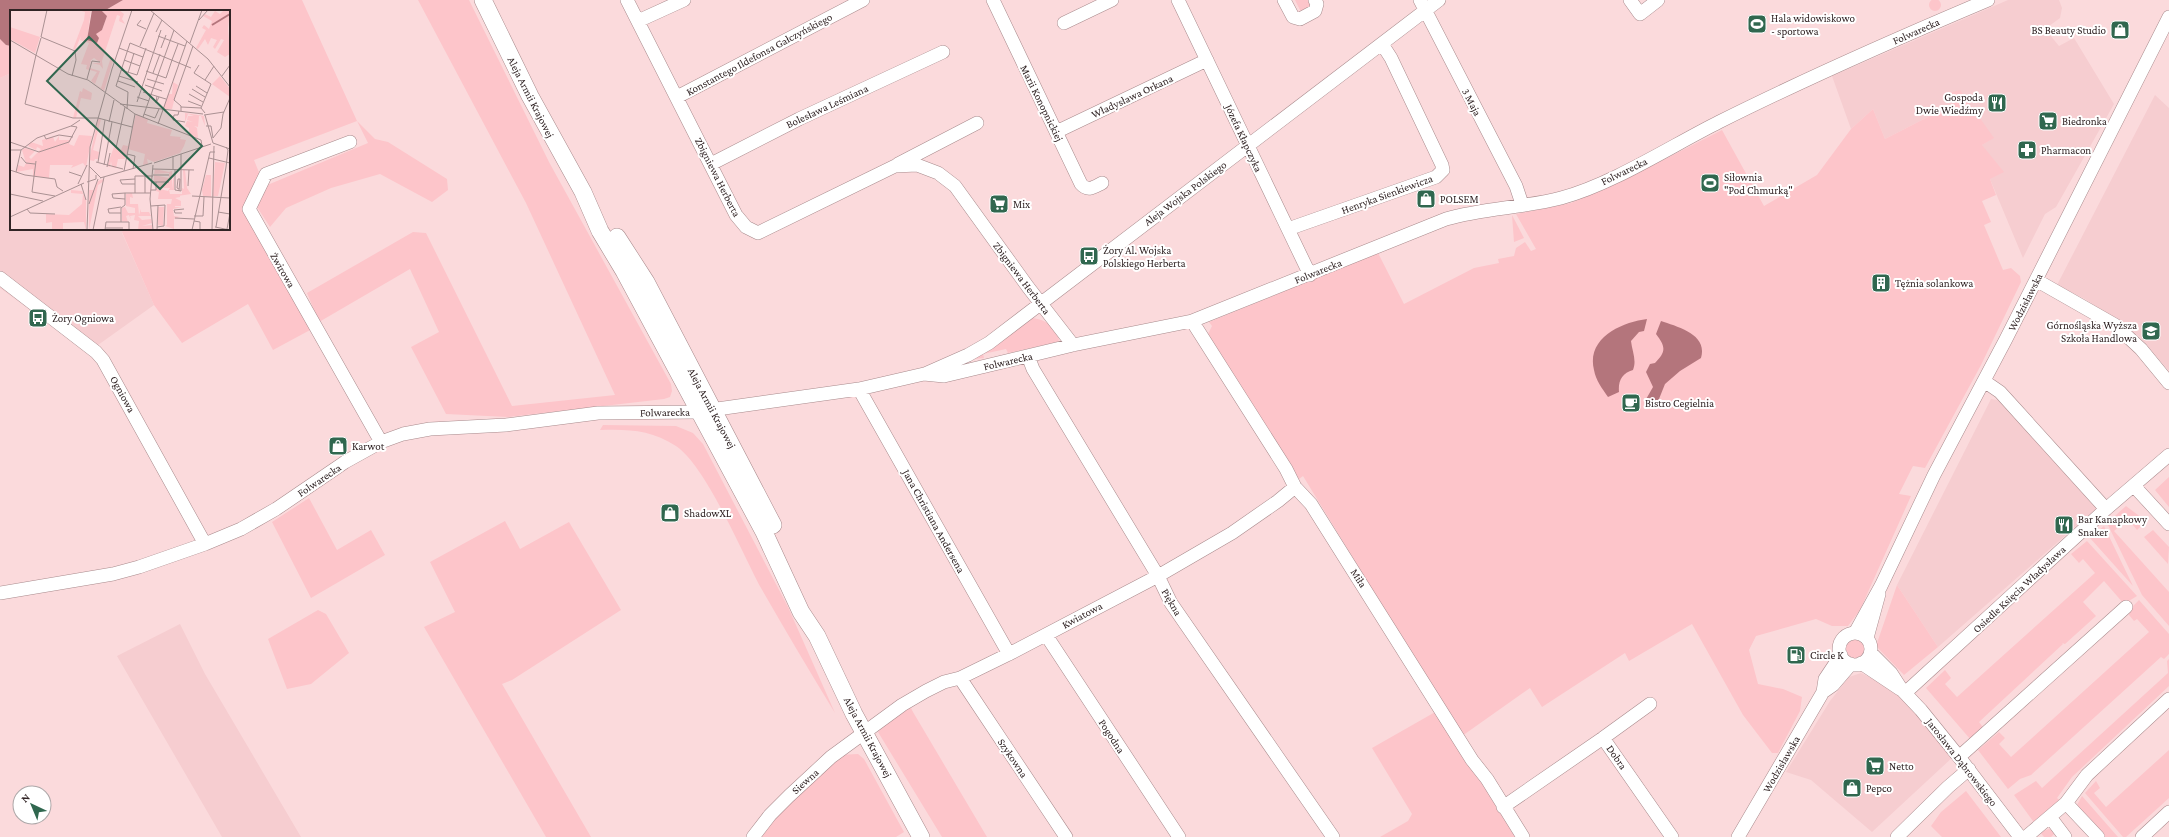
<svg xmlns="http://www.w3.org/2000/svg" width="2169" height="837" viewBox="0 0 2169 837" font-family="'Crimson Pro',serif">
  <style>
    .built { fill: #f6cdd0 }
    .green { fill: #fdc5ca }
    .water { fill: #b4757c }
    .lines { fill: none; stroke-linecap: round; stroke-linejoin: round }
    .minor-casing { stroke: #a88a8c; stroke-width: 14 }
    .major-casing { stroke: #a88a8c; stroke-width: 18 }
    .minor { stroke: #fff; stroke-width: 13 }
    .major { stroke: #fff; stroke-width: 17 }
    .labels { text-anchor: middle; stroke-width: 4; stroke-linejoin: round; paint-order: stroke }
    .poi-label { font-size: 11px; fill: #312425; stroke: #fff; text-anchor: start }
    .street-label { font-size: 11px; fill: #312425; stroke: #fff }
    .inset-river { fill: none; stroke: #b4757c; stroke-width: 2 }
    .inset-road { fill: none; stroke: #aa9193; stroke-width: 1 }
    .view { fill: #30674f; fill-opacity: 0.15; stroke: #30674f; stroke-width: 2 }
    .inset-edge { fill: none; stroke: #312425; stroke-width: 2 }
  </style>
  <rect width="100%" height="100%" fill="#fbdadc"/>
  <path class="built" d="M2008,0H2059L2062,8L2060,18L2045,29L2059,46L2074,38L2114,104L2056,207L2045,214L2023,258L1990,179L1982,145L1993,138L1953,104L1885,139L1873,109L1851,129L1832,76Z
    M11,73V229H125L122,233L154,305L91,350L84,349L0,288V78Z
    M2155,95L2169,108V371L2140,337L2124,325L2085,299L2057,285Z
    M1991,399L2002,401L2099,506L1938,647L1897,585Z
    M180,624L205,674L301,837H222L117,656Z
    M1861,673L1902,693L1954,756L1872,832L1811,780L1786,772L1830,701L1849,677Z"/>
  <path class="green" d="M1929 5a6 6 0 1 1 12 0a6 6 0 1 1-12 0Z
    M123,0H302L357,121L375,139L388,142L447,179L448,190L432,202L380,174L331,188L286,208L270,227L255,204L265,186L368,143L357,121L254,160L260,175L243,209L312,329L273,350L248,304L182,343L154,305L122,232L125,229H229V11H104Z
    M418,0H469L549,162L671,384L672,391L670,397L664,399L508,417L446,414L411,347L439,332L410,269L319,322L307,293L413,232L426,233L512,406L615,395L526,203Z
    M1295,0H1312L1314,3L1303,12L1300,10Z
    M0,39L6,45L11,46V73L0,78Z
    M1960,90L1994,138L1982,145L2004,172L1990,179L1996,195L1982,201L1991,222L1984,225L2003,270L2011,268L2020,276L2021,282L1981,365L1925,468L1913,466L1899,494L1911,496L1860,610L1848,626H1832L1816,619L1756,636L1749,650L1758,684L1783,689L1802,697L1800,711L1778,753H1772L1743,715L1692,624L1629,661L1625,653L1542,707L1530,688L1462,736L1303,476L1299,479L1295,473L1208,334L1212,326L1209,322L1378,253L1404,304L1474,268L1499,263L1498,259L1514,256L1516,248L1525,242L1531,251L1536,249L1516,214L1571,203L1614,185L1722,130L1764,206L1817,175L1851,129L1873,109L1885,139L1953,104L1949,93Z
    M1512,215L1524,238L1514,242Z
    M1033,318C1046,320 1055,326 1059,340L1057,342L1008,353L1006,349L983,354L984,358L973,359Z
    M603,425L676,426L693,433L703,444L788,607L835,713C810,672 785,630 761,588C742,553 706,466 676,446C651,430 629,429 600,430Z
    M2169,477V507L2155,490Z
    M309,498L337,550L371,530L385,555L311,598L272,522Z
    M2126,506L2146,521L2137,530L2128,519L2114,531L2169,592V626L2142,595L2107,523Z
    M505,521L520,549L569,522L621,610L512,680L502,684L591,837H546L424,627L455,612L430,562Z
    M2104,526L2133,586L2090,538Z
    M2153,530L2169,547L2168,564L2144,537Z
    M2087,541L2137,596L2124,604L2104,581L2083,602L2096,616L2065,644L2062,643L2063,644L1979,722L1985,730L1971,740L1926,688L1945,670L1951,678L1945,684L1957,697L2095,573L2083,559L2079,563L2071,554Z
    M1897,585L1938,647L1904,675L1876,646Z
    M2139,600L2169,634V654L2164,659L2161,657L2031,775L2020,779L2008,789L1978,750L1999,732L2005,738L1999,744L2011,757L2149,632L2137,619L2134,621L2129,615L2130,609Z
    M318,610L326,614L349,653L311,684L287,689L268,639Z
    M1846 649a9 9 0 1 1 18 0a9 9 0 1 1-18 0Z
    M2169,659V686L2072,777L2057,798L2062,802L2035,824L2014,795L2036,781L2042,788L2168,673L2167,661Z
    M910,706L913,712L987,837H942L878,732L888,721Z
    M1437,711L1515,837H1380L1408,821L1412,814L1372,748Z
    M2169,750V798L2126,837H2123L2085,793L2096,781L2100,788L2094,793L2106,807Z
    M858,754L864,759L904,832L896,837H758L775,816L839,755Z
    M1966,791L2001,837H1942L1931,826L1941,812Z
    M2082,796L2118,837H2104L2077,805Z
    M2049,829L2056,832L2051,837H2044L2040,832Z"/>
  <path class="water" d="M0,0H123L104,11H11V46L6,45L0,39Z
    M1647,319L1644,331L1639,332L1631,341C1632,351 1637,360 1633,370C1622,373 1618,381 1619,392L1608,397C1602,388 1596,381 1594,370C1586,338 1622,322 1647,319Z
    M1661,321C1678,327 1708,334 1701,358L1680,371L1665,384L1657,404H1648L1645,401L1653,387L1646,372L1650,364L1655,363C1667,351 1665,346 1656,334Z"/>
  <g class="lines">
    <defs>
      <path id="minor" d="M627,0L736,215L746,227L758,233L895,166L917,165L938,173L955,186L1028,287L1073,345
        M993,0L1081,184C1088,192 1094,187 1102,183
        M1178,0L1310,275
        M1284,0L1293,17L1300,19L1315,11L1317,4L1315,0
        M1420,0L1516,186L1522,204
        M1630,0L1640,14L1658,0
        M638,21L684,0
        M1064,23L1112,0
        M677,97L863,0
        M1056,132L1207,60
        M350,142L266,174L249,209L381,442
        M711,164L799,119L943,52
        M898,164L977,123
        M1288,229L1436,177L1443,170L1442,165L1391,58L1382,44
        M0,278L96,352L103,360L205,544
        M2036,280L2115,325L2141,349L2169,383
        M1192,321L1286,469L1295,487L1311,504L1472,760L1487,779L1523,837
        M1028,356L1033,369L1158,576L1171,603L1333,837
        M925,374L968,355L989,343L1439,0
        M1984,381L2000,392L2106,509
        M859,389L1009,654
        M2134,486L2169,524
        M0,593L113,574L139,567L205,544L241,529L276,509L345,462L381,442L403,434L430,429L506,425L598,413L696,412L859,389L924,374L944,376L1073,345L1192,321L1446,219C1484,208 1523,208 1561,198C1613,184 1671,146 1719,122C1807,78 1898,38 1988,0
        M1855,633L1881,586L1934,475L2006,339L2169,17
        M1839 649a16 16 0 1 1 32 0a16 16 0 1 1-32 0Z
        M1046,635L1179,837
        M1867,638L1879,594
        M1871,653L1891,673L1902,690L1921,710L1959,757L2020,837
        M1861,663L1900,689
        M960,678L1066,837
        M1823,692L1833,685L1851,664
        M1905,693L2106,509L2169,455
        M1603,738L1650,704
        M1959,757L2126,607
        M2066,803L2098,837
        M1503,807L1603,738L1672,837
        M2050,817L2065,837
        M753,837L770,815L789,796L831,757L902,705L926,691L944,682L960,678L1009,654L1158,576L1232,533L1278,501L1295,487
        M1738,837L1823,692L1825,679L1841,655
        M1897,837L1948,787L1969,769
        M2026,837L2066,803L2087,775L2169,699
        M2142,837L2169,812"/>
      <path id="major" d="M483,0L530,96L583,192L600,231L624,271L764,532L801,612L817,636L854,714L921,837
        M617,237L646,282L773,525"/>
    </defs>
    <use href="#minor" class="minor-casing"/>
    <use href="#major" class="major-casing"/>
    <use href="#minor" class="minor"/>
    <use href="#major" class="major"/>
  </g>
  <defs>
    <symbol id="stadium-square" viewBox="-11 -11 22 22"><rect x="-9" y="-9" width="18" height="18" rx="4" fill="#30674f" stroke="#fff"/><path d="M0-5a6.5 5 0 1 0 0 10a6.5 5 0 1 0 0-10ZM-3.5-1.8h7v3.6h-7Z" fill="#fff"/></symbol>
    <symbol id="shop-square" viewBox="-11 -11 22 22"><rect x="-9" y="-9" width="18" height="18" rx="4" fill="#30674f" stroke="#fff"/><path d="M-5-2.5h2.3a2.7 3.5 0 0 1 5.4 0H5L5.5 6h-11ZM-1.5-2.5h3a1.5 2.3 0 0 0-3 0Z" fill="#fff"/></symbol>
    <symbol id="restaurant-square" viewBox="-11 -11 22 22"><rect x="-9" y="-9" width="18" height="18" rx="4" fill="#30674f" stroke="#fff"/><path d="M-5-6h1v4h1v-4h1v4h1v-4h1v5L-1.5 .5V6h-2V.5L-5-1ZM5-6V6H3V1.5H1.5Q1.5-4 5-6Z" fill="#fff"/></symbol>
    <symbol id="supermarket-square" viewBox="-11 -11 22 22"><rect x="-9" y="-9" width="18" height="18" rx="4" fill="#30674f" stroke="#fff"/><path d="M-6-5.5h2.5l.6 2H6L4.5 2H-2.5L-4.4-4H-6ZM-1.5 3.2a1.3 1.3 0 1 0 .1 0ZM3 3.2a1.3 1.3 0 1 0 .1 0Z" fill="#fff"/></symbol>
    <symbol id="pharmacy-square" viewBox="-11 -11 22 22"><rect x="-9" y="-9" width="18" height="18" rx="4" fill="#30674f" stroke="#fff"/><path d="M-2-6h4v4h4v4h-4v4h-4v-4h-4v-4h4Z" fill="#fff"/></symbol>
    <symbol id="bus-square" viewBox="-11 -11 22 22"><rect x="-9" y="-9" width="18" height="18" rx="4" fill="#30674f" stroke="#fff"/><path d="M-5-6H5V4H4V6H2V4H-2V6H-4V4H-5ZM-3.5-4V0h7V-4ZM-3.5 1.2v1.5H-2V1.2ZM2 1.2v1.5H3.5V1.2Z" fill="#fff"/></symbol>
    <symbol id="building-square" viewBox="-11 -11 22 22"><rect x="-9" y="-9" width="18" height="18" rx="4" fill="#30674f" stroke="#fff"/><path d="M-4-6H4V6H1V3H-1V6H-4ZM-2.5-4.3h1.7v1.8h-1.7ZM.8-4.3h1.7v1.8H.8ZM-2.5-1h1.7V.8h-1.7ZM.8-1h1.7V.8H.8Z" fill="#fff"/></symbol>
    <symbol id="university-square" viewBox="-11 -11 22 22"><rect x="-9" y="-9" width="18" height="18" rx="4" fill="#30674f" stroke="#fff"/><path d="M0-5L7-2L0 1L-7-2ZM-4 1L0 2.5L4 1V4Q0 6-4 4Z" fill="#fff"/></symbol>
    <symbol id="cafe-square" viewBox="-11 -11 22 22"><rect x="-9" y="-9" width="18" height="18" rx="4" fill="#30674f" stroke="#fff"/><path d="M-5.5-4.5H6V0H3Q3 3.5 0 3.5H-2.5Q-5.5 3.5-5.5 0ZM3-3.2v2h1.7v-2ZM-6 4.5H4V6H-6Z" fill="#fff"/></symbol>
    <symbol id="fuel-square" viewBox="-11 -11 22 22"><rect x="-9" y="-9" width="18" height="18" rx="4" fill="#30674f" stroke="#fff"/><path d="M-5.5-6h7V0h2V4h1.3V-2.5L3-4.5l.8-.8L6-3V5H2.5V1h-1V6h-7ZM-4.2-4.7v3.2H.2V-4.7Z" fill="#fff"/></symbol>
  </defs>
  <g fill-rule="evenodd">
    <use href="#stadium-square" x="1746" y="13" width="22" height="22"/>
    <use href="#shop-square" x="2109" y="19" width="22" height="22"/>
    <use href="#restaurant-square" x="1986" y="92" width="22" height="22"/>
    <use href="#supermarket-square" x="2037" y="110" width="22" height="22"/>
    <use href="#pharmacy-square" x="2016" y="139" width="22" height="22"/>
    <use href="#stadium-square" x="1699" y="172" width="22" height="22"/>
    <use href="#shop-square" x="1415" y="188" width="22" height="22"/>
    <use href="#supermarket-square" x="988" y="193" width="22" height="22"/>
    <use href="#bus-square" x="1078" y="245" width="22" height="22"/>
    <use href="#building-square" x="1870" y="272" width="22" height="22"/>
    <use href="#bus-square" x="27" y="307" width="22" height="22"/>
    <use href="#university-square" x="2140" y="320" width="22" height="22"/>
    <use href="#cafe-square" x="1620" y="392" width="22" height="22"/>
    <use href="#shop-square" x="327" y="435" width="22" height="22"/>
    <use href="#shop-square" x="659" y="502" width="22" height="22"/>
    <use href="#restaurant-square" x="2053" y="514" width="22" height="22"/>
    <use href="#fuel-square" x="1785" y="644" width="22" height="22"/>
    <use href="#supermarket-square" x="1864" y="755" width="22" height="22"/>
    <use href="#shop-square" x="1841" y="777" width="22" height="22"/>
  </g>
  <g class="labels">
    <g class="poi-label">
      <text x="1771" y="22">Hala widowiskowo<tspan x="1771" dy="13">- sportowa</tspan></text>
      <text x="2106" y="34" text-anchor="end">BS Beauty Studio</text>
      <text x="1983" y="101" text-anchor="end">Gospoda<tspan x="1983" dy="13">Dwie Wiedźmy</tspan></text>
      <text x="2062" y="125">Biedronka</text>
      <text x="2041" y="154">Pharmacon</text>
      <text x="1724" y="181">Siłownia<tspan x="1724" dy="13">"Pod Chmurką"</tspan></text>
      <text x="1440" y="203">POLSEM</text>
      <text x="1013" y="208">Mix</text>
      <text x="1103" y="254">Żory Al. Wojska<tspan x="1103" dy="13">Polskiego Herberta</tspan></text>
      <text x="1895" y="287">Tężnia solankowa</text>
      <text x="52" y="322">Żory Ogniowa</text>
      <text x="2137" y="329" text-anchor="end">Górnośląska Wyższa<tspan x="2137" dy="13">Szkoła Handlowa</tspan></text>
      <text x="1645" y="407">Bistro Cegielnia</text>
      <text x="352" y="450">Karwot</text>
      <text x="684" y="517">ShadowXL</text>
      <text x="2078" y="523">Bar Kanapkowy<tspan x="2078" dy="13">Snaker</tspan></text>
      <text x="1810" y="659">Circle K</text>
      <text x="1889" y="770">Netto</text>
      <text x="1866" y="792">Pepco</text>
    </g>
    <g class="street-label">
      <text transform="translate(1916 31) rotate(-24)" y="4">Folwarecka</text>
      <text transform="translate(759 54) rotate(-28)" y="4">Konstantego Ildefonsa Gałczyńskiego</text>
      <text transform="translate(1132 96) rotate(-25)" y="4">Władysława Orkana</text>
      <text transform="translate(531 97) rotate(63)" y="4">Aleja Armii Krajowej</text>
      <text transform="translate(1472 102) rotate(63)" y="4">3 Maja</text>
      <text transform="translate(1042 103) rotate(64)" y="4">Marii Konopnickiej</text>
      <text transform="translate(827 106) rotate(-25)" y="4">Bolesława Leśmiana</text>
      <text transform="translate(1244 138) rotate(65)" y="4">Józefa Kłapczyka</text>
      <text transform="translate(1624 171) rotate(-26)" y="4">Folwarecka</text>
      <text transform="translate(718 177) rotate(63)" y="4">Zbigniewa Herberta</text>
      <text transform="translate(1185 193) rotate(-37)" y="4">Aleja Wojska Polskiego</text>
      <text transform="translate(1387 194) rotate(-20)" y="4">Henryka Sienkiewicza</text>
      <text transform="translate(283 270) rotate(60)" y="4">Żwirowa</text>
      <text transform="translate(1318 271) rotate(-22)" y="4">Folwarecka</text>
      <text transform="translate(1022 278) rotate(53)" y="4">Zbigniewa Herberta</text>
      <text transform="translate(2025 302) rotate(-63)" y="4">Wodzisławska</text>
      <text transform="translate(1008 361) rotate(-13)" y="4">Folwarecka</text>
      <text transform="translate(123 394) rotate(61)" y="4">Ogniowa</text>
      <text transform="translate(712 408) rotate(62)" y="4">Aleja Armii Krajowej</text>
      <text transform="translate(665 412) rotate(-1)" y="4">Folwarecka</text>
      <text transform="translate(319 480) rotate(-34)" y="4">Folwarecka</text>
      <text transform="translate(934 521) rotate(61)" y="4">Jana Christiana Andersena</text>
      <text transform="translate(1359 578) rotate(57)" y="4">Miła</text>
      <text transform="translate(2019 589) rotate(-43)" y="4">Osiedle Księcia Władysława</text>
      <text transform="translate(1172 602) rotate(60)" y="4">Piękna</text>
      <text transform="translate(1082 615) rotate(-28)" y="4">Kwiatowa</text>
      <text transform="translate(1112 736) rotate(57)" y="4">Pogodna</text>
      <text transform="translate(868 737) rotate(62)" y="4">Aleja Armii Krajowej</text>
      <text transform="translate(1617 757) rotate(55)" y="4">Dobra</text>
      <text transform="translate(1013 758) rotate(56)" y="4">Szykowna</text>
      <text transform="translate(1962 762) rotate(52)" y="4">Jarosława Dąbrowskiego</text>
      <text transform="translate(1781 764) rotate(-60)" y="4">Wodzisławska</text>
      <text transform="translate(805 781) rotate(-42)" y="4">Siewna</text>
    </g>
  </g>
  <g transform="translate(10 10)">
    <rect width="220" height="220" fill="#fbdadc"/>
    <path d="M68,0H81L78,22L85,33L89,28L81,23L92,20L97,6L91,0H109L114,4L112,9L115,14L109,11L110,6L107,5L92,51L93,59L90,55L82,53H91L84,48L81,50L79,60L76,59L77,55L71,54L79,33L70,30L71,26L65,40L63,39L74,10L75,2ZM214,0H220L218,18L220,44L215,47L207,42L214,30L211,29L205,39L203,37L207,30L201,28L198,35L195,29L188,39L186,38L196,20L192,18L194,15L199,19L202,11L193,6L195,4L201,7L205,1L210,4ZM0,17L30,27L25,43L0,29ZM101,47L104,48L94,81L81,71L87,62L80,60V58L90,61L85,74L91,78ZM210,66L220,79V87L202,74ZM163,72L168,75L162,99H153L158,84H162ZM73,78L82,83L81,90L71,88L66,108H63L70,81L72,82ZM175,103L194,106L195,116L191,106H189L188,117L184,116L187,118L188,128L179,125V118L175,116L177,111L183,112L177,110L178,106H184L178,104L175,112ZM126,104L138,109L137,113L162,120L160,126L171,127L170,129L176,130L174,136L170,143L144,152L137,149L138,154L133,155L135,144L118,139L115,149H108L106,158L102,157L101,151L100,157L97,156L104,137L111,140L113,135L118,136ZM88,109H91L83,140L89,142L88,149H85L84,151L79,150ZM69,125L82,126L76,157L73,153L61,158L63,155H40L39,168L23,166V159L6,162L8,155L14,157L16,153L12,140L15,138L25,141L19,147L21,149L31,139L27,137L26,140L18,136L21,132L33,136L32,130L43,127L45,132L49,126V130H60L62,127L59,134L64,136ZM205,152L215,153L208,186H203ZM145,159L159,162L164,160L162,161V179L164,162V180H159L160,184H172V178L174,179L173,160H175L177,178L181,184L148,189L149,182L146,181V178L158,181L160,178H147L146,173H158L143,172L144,169L158,170L144,169V165L159,168V163L144,164ZM196,165H201V187L193,186L192,180ZM93,169L94,171L88,175L79,220V180H84L88,171ZM61,180L72,181L76,190V220L74,212L53,213V220H42V212L36,213V204L59,205L72,194L73,184L61,183ZM122,183L123,188L120,187V194H128L129,205L131,199V202H139L141,206H128L132,210L141,209L142,213L132,216L142,215V219L128,220L129,211L124,210L125,205L120,206L121,210L119,205L116,206L118,212L112,211V198L115,197L118,203H125V198L116,196V184ZM170,185V187L165,188L171,191V196H165V194V197H172L163,199L164,206L170,207L164,209V219L155,216L157,215V194H161L162,189H148ZM148,197H154L153,216L148,215Z" fill="#fdc5ca"/>
    <path d="M82,0H91L97,6L92,20L86,24L89,28L87,33L77,30Z" fill="#b4757c"/>
    <path class="inset-river" d="M202,15L220,4"/>
    <path class="inset-road" d="M37,0L31,27L65,41L66,50L62,66M140,0L198,49L220,77M131,10L127,15L136,19M189,10L198,0M146,22L152,10M148,26L175,36M0,30L58,64L78,70L125,104L191,130L192,136M180,33L192,0M130,36L144,3M109,38L133,47M151,38L156,25M26,45L15,94L63,108H88L122,117M26,45L31,28M114,50L130,56M162,50L168,34M189,55L184,63L201,74L191,98M111,60L127,65L136,38M136,61L156,68L162,50M118,63L124,43M143,63L150,44M109,66L128,72M212,66L220,55M77,69L82,51L90,52M137,69L154,74M195,70L204,56M108,71L125,77M135,75L152,81M186,76L197,83M182,79L195,87M133,82L156,89M179,84L193,92M147,86L146,93L149,87M127,87L139,91M178,91L191,96M127,92L151,20M110,94L193,104M171,97L191,98L195,103M117,99L118,82L106,76L120,33L181,58M169,101L168,105H164L163,110L175,112M171,101V96L164,90L183,36M134,104L145,108L149,99M194,105L214,102M195,105L203,133M133,107L164,20M99,112L104,90M148,114L177,31M196,116H201L203,128L211,118M211,118L213,104L220,88M34,125L36,129L49,125L63,127M0,132L29,142M203,133L220,139M106,138L115,97M0,140H11L27,128L61,116L70,110M29,142L59,132L67,117L61,116M117,144L125,146L123,159M11,147L16,153L25,154M199,148L220,153M26,151L22,182L45,186M86,152L113,159M88,152L95,110M144,153L201,134M94,155L102,112M79,156L91,168M97,157L100,143M143,159L184,160M163,159V146M165,159V180L171,181V144M0,160L15,165L45,169L47,177L53,181M114,161L125,104M6,162L11,140M59,162L71,166M143,165H159M90,168L142,153M77,172L86,169V165M142,172H159M68,174L77,155M71,174L76,190M125,174H112L110,170L125,169M178,176L179,160M141,180H146V172M169,181L170,169H168L167,178L169,179M125,183V166H143M135,183V166M0,184L33,191M182,186L220,188M115,189L103,188L102,184L115,183M79,194L88,169M141,196L155,195L154,216L147,217M17,199L20,203L45,204M208,202L220,204M111,203H99L98,199L111,197M172,203H165L164,200L174,199M184,206H193L194,187M0,207L74,173M165,208L184,209M184,211L190,212V220M111,212V198L115,195V183H141M205,217L220,220M206,217L216,157L218,140L216,137M95,218H113M217,219L220,203M77,220L80,137L102,59L122,0M83,220L94,167M95,220L96,212H119V220M143,220L140,189L143,155M147,220L148,195M182,220L200,142H205M202,220L204,136"/>
    <path class="view" d="M79,27L192,136L150,179L37,71Z"/>
    <rect width="220" height="220" class="inset-edge"/>
  </g>
  <g transform="translate(32 805) rotate(316)"><circle r="19" fill="#ffffff" stroke="#ada7a8"/>
  <path d="M0-3L7 15L0 10L-7 15Z" fill="#30674f"/>
  <text y="-6" font-size="11" font-weight="bold" text-anchor="middle" fill="#312425">N</text>
  </g>
</svg>
